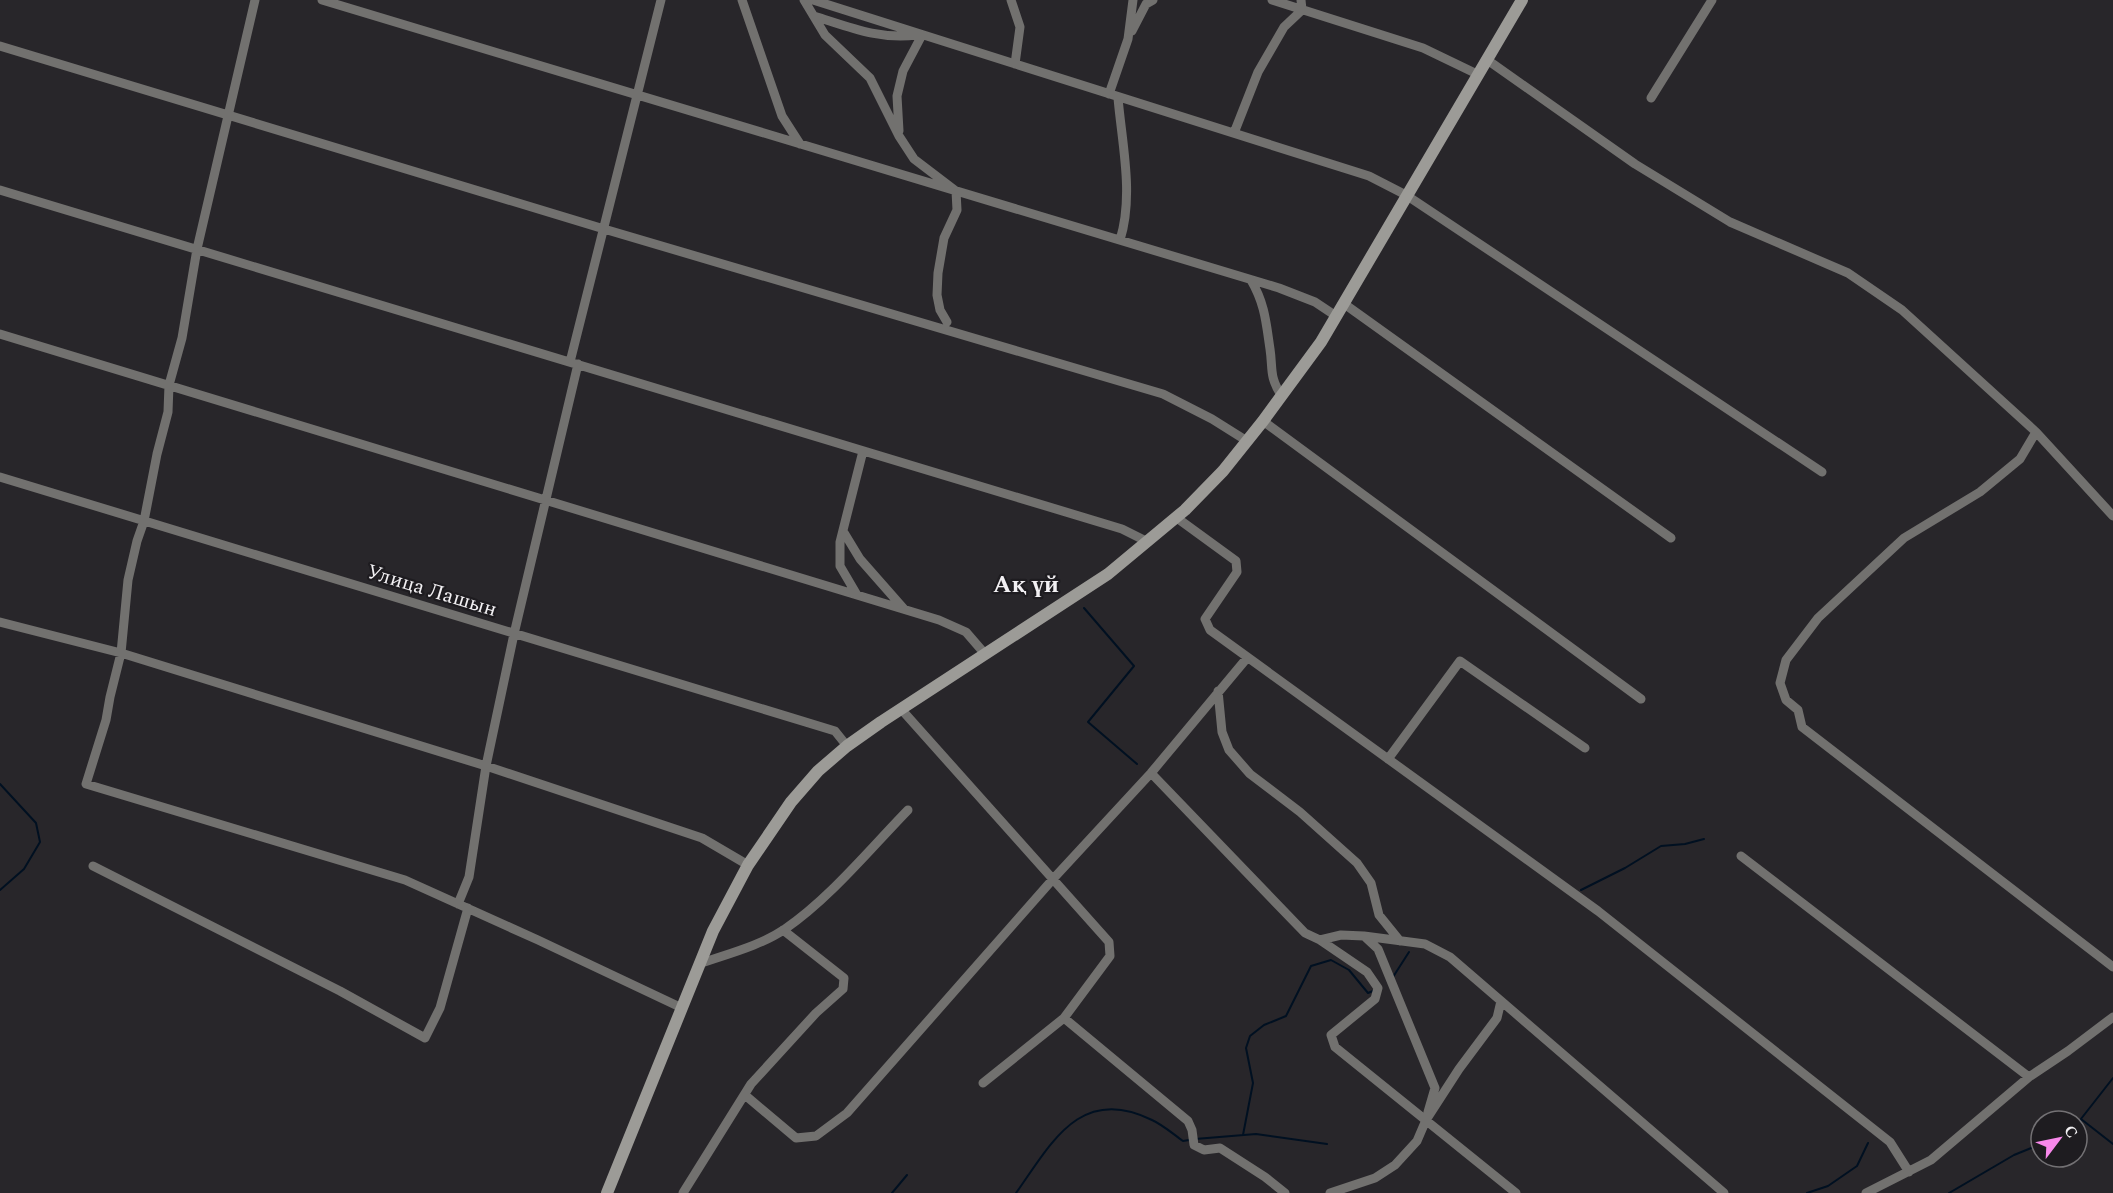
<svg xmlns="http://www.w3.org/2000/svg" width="2113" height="1193" viewBox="0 0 2113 1193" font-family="Spectral,serif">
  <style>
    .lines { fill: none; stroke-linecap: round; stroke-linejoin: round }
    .stream { stroke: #001021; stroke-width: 2 }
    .minor { stroke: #72716f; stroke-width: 9 }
    .secondary { stroke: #9c9b97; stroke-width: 12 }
    .labels { text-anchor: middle; stroke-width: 4.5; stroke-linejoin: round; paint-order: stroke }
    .street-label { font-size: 21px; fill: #f2f0f3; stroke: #1e1c20 }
    .quarter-label { font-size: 24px; font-weight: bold; fill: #f2f0f3; stroke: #1e1c20 }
  </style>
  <rect width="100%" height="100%" fill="#28262a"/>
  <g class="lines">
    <path class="stream" d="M1084,608L1134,666L1088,722L1137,764
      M0,784L36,823L40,842L24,869L0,890
      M1581,890L1625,868L1661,846L1685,844L1704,839
      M1393,977L1409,952
      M2081,1119L2113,1144
      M2077,1124L2113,1078
      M1243,1135L1253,1083L1246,1048L1250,1036L1264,1025L1286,1016L1311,966L1331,960L1349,970L1368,993L1375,990
      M1195,1139L1256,1134L1327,1144
      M892,1193L907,1175
      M1016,1193C1051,1144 1080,1084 1152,1120C1163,1125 1173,1134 1183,1141L1189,1140
      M1807,1193L1828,1186L1857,1166L1868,1143
      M1949,1193L2014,1155L2041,1144"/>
    <path class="minor" d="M255,0L197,249L182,338L169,385L168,412L157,454L144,521L137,541L128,580L121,653L110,697L106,720L86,784L405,880L538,940L682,1008
      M322,0L1279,288L1315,302L1336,316
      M742,0L782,116L800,144
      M804,0L825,35L870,78L899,136L914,159L956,191L957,210L944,238L938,273L937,295L940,310L947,322
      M813,0L1369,176L1406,195L1822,472
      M1011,0L1020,27L1015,64
      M1272,0L1423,48L1477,74
      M814,16C849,27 879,40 917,35
      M1132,31L1146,4L1153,0
      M0,46L604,229L1163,394L1212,419L1247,441
      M1486,59L1635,164L1730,222L1848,273L1902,310L2036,432L2113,516
      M1109,94L1128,39L1133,0
      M1118,98C1122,144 1134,195 1120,240
      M1651,98L1712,0
      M899,131L897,96L903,71L922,35
      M1234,133L1258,72L1284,27L1302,10L1301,0
      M0,190L1122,529L1148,542
      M1251,280C1265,304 1266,322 1270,349C1273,369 1269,376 1281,395
      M1343,303L1671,538
      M0,334L939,620L966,632L985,654
      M570,362L661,0
      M1263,421L1641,699
      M2036,432L2020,459L1980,492L1904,538L1818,618L1786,660L1780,683L1786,700L1798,710L1802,727L2113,967
      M0,477L835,731L847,746
      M1177,518L1236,561L1237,572L1205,619L1210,630L1598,911L1890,1142L1909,1172
      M843,531L860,559L904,609
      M857,595L840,566V542L863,451
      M0,622L121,653L486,766L702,838L748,865
      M1218,691L1222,732L1229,750L1250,774L1300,812L1357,863L1371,883L1379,915L1400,941
      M901,709L1109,942L1110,956L1064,1018L983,1083
      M1388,759L1460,661L1585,748
      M1151,773L1305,933L1320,940L1341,935L1364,936L1425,944L1450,957L1724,1193
      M1741,856L2029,1077
      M93,866L340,991L425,1038L440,1008L468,908
      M458,904L469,877L486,766L514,634L578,364
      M1364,936L1378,949L1435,1088L1428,1112
      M1320,940L1367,972L1378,988L1375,999L1331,1035L1335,1047L1516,1193
      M699,964C727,954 760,946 785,929C830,898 869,850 908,810
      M1064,1018L1188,1121L1192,1130L1194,1145L1204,1150L1220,1148L1265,1177L1285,1193
      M745,1095L796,1138L816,1136L847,1113L1053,879L1151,773L1247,658
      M683,1193L751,1084L816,1013L843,989L844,978L783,930
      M1330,1193L1375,1178L1395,1165L1417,1141L1426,1120L1459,1069L1497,1018L1501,1001
      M1866,1193L1931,1160L2029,1077L2068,1051L2113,1017"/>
    <path class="secondary" d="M607,1193L713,931L748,865L791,802L818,771L847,746L881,722L1108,574L1185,510L1223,471L1263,421L1321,342L1522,0"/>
  </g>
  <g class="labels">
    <g class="street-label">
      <text transform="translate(432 590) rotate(17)" y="7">Улица Лашын</text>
    </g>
    <g class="quarter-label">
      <text x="1026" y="592">Ақ үй</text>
    </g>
  </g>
  <g transform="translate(2059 1139) rotate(58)"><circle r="28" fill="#1e1c20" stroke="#737174" stroke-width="1.5"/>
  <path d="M0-4.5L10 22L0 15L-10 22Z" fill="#f888eb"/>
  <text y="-9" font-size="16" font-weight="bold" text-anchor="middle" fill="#f2f0f3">С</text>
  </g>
</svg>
